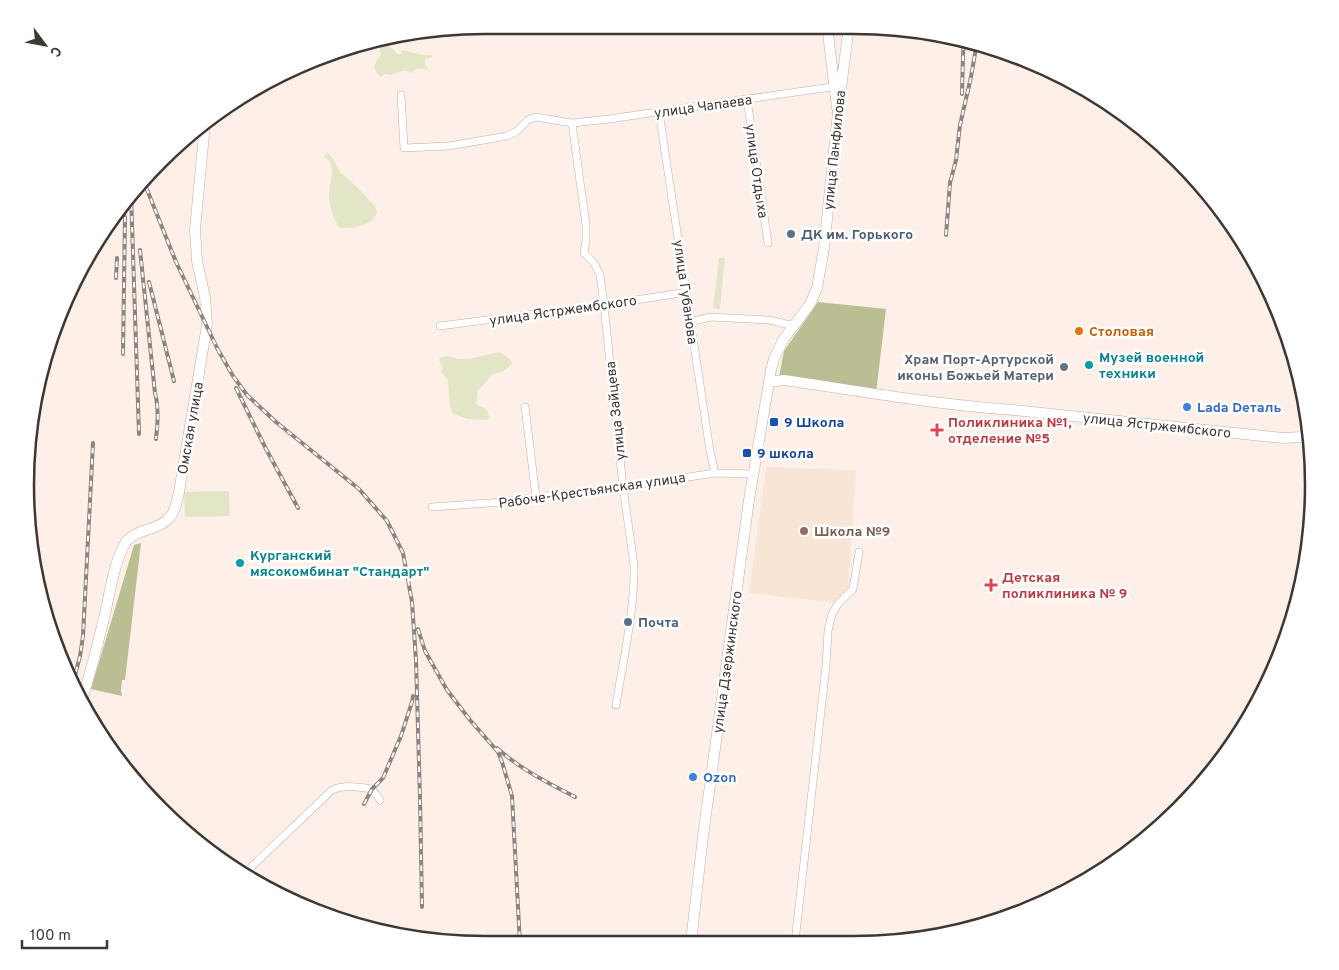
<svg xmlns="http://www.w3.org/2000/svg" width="1339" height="970" viewBox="0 0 1339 970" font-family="Overpass,sans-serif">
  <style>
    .education { fill: #f9e5d6 }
    .green { fill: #e3e5c7 }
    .forest { fill: #bbbd92 }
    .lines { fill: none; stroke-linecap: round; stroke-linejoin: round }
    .street-casing { stroke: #bbaea6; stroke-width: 8 }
    .secondary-casing { stroke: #bbaea6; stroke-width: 11 }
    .primary-casing { stroke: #bbaea6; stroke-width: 11 }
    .street { stroke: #fff; stroke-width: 7 }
    .secondary { stroke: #fff; stroke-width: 10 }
    .primary { stroke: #fff; stroke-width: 10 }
    .rail-casing { stroke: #8d847e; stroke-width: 4 }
    .rail { stroke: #fff; stroke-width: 2; stroke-dasharray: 5.5; stroke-linecap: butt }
    .service-dot { fill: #5c6f8a; stroke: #fff; stroke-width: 2 }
    .food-dot { fill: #e8710a; stroke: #fff; stroke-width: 2 }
    .culture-dot { fill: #0f9aa8; stroke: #fff; stroke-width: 2 }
    .worship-dot { fill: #6b7280; stroke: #fff; stroke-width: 2 }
    .shop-dot { fill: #3f7fe0; stroke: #fff; stroke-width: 2 }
    .transit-dot { fill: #1a4fb4; stroke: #fff; stroke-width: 2 }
    .health-dot { fill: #e0444e; stroke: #fff; stroke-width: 2 }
    .education-dot { fill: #8d6e63; stroke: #fff; stroke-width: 2 }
    .labels { text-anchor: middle; stroke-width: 5; stroke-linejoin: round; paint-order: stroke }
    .street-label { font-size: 14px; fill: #3d3834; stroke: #fff }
    .service-label { font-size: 14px; font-weight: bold; fill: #4e5e75; stroke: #fff; text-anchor: start }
    .food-label { font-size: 14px; font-weight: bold; fill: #c56008; stroke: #fff; text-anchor: start }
    .culture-label { font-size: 14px; font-weight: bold; fill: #0d838f; stroke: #fff; text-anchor: start }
    .worship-label { font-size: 14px; font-weight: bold; fill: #5b616d; stroke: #fff; text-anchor: end }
    .shop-label { font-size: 14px; font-weight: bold; fill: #366cbe; stroke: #fff; text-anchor: start }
    .transit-label { font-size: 14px; font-weight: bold; fill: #164399; stroke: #fff; text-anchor: start }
    .health-label { font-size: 14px; font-weight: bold; fill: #be3a42; stroke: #fff; text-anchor: start }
    .education-label { font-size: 14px; font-weight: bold; fill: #785e54; stroke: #fff; text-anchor: start }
    .rim { fill: none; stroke: #3d3834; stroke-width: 2.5 }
  </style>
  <rect width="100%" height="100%" fill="#fef0e8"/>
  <path class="education" d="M766,467L856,470L848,591L837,603L749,593Z"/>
  <path class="green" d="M388,38L386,44L396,52L397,54H402L401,50L423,55H430L433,56L431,58H427L425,60V65L428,70L422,69H415L412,73C403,68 399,73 392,75C390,75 387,74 385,74L381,77L378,75L374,66L381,54C379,47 381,45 383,39Z
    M327,153L331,156L340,172L355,185L375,206L377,213C375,216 374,219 372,220C366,226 346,230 339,227C333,218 330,208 329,197C328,184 339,164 324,157Z
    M719,258H725L720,309L713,308Z
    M499,352C504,354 507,358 510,359L512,364L504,371L491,375L484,385L478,390L476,404L486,409L490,418L488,420L468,419L456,415L452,412L450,406L448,381L446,377L441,372L442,367L439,360L440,358C450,354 454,360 464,359C475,359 488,354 499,352Z
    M229,491L230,516L185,517L184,492Z"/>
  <path class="forest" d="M818,302L886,309L876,393L779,377L784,351Z
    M141,543L125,680H122L121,691L122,696L91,689L134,545Z"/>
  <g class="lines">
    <defs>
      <path id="street" d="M401,95L404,148L449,146L507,136L517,131L528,120L535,117L572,123L609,119L838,86
        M747,99L768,243
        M659,112L710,451L715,473
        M572,123L586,225V240L584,253L594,263L600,275L604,305L623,487L634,565C635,609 623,661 616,705
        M1244,249H1247
        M690,322L710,317L769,320L794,326
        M440,326L604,305L687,292
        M525,407L536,497
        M432,507L503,502L536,497L623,487L715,473L752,474
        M245,873L332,790C345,784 358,787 372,789L380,800
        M795,942L826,666L828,631L832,614L838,604L853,589L859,552"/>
      <path id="secondary" d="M827,25L837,108
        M769,382L784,380L791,381C865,392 939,405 1014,410L1283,438L1300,437L1309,430
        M82,700C91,671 98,643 105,614C110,592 113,568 123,547C131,528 158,532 170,517C176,510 177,500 179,492L207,325L205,297L197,261L195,229L205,124"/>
      <path id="primary" d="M691,942L703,836L749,500L771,370L774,359L783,340L810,304L817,288L824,248L838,112L849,25"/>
    </defs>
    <use href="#street" class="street-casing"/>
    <use href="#secondary" class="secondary-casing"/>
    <use href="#primary" class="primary-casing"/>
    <use href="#street" class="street"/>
    <use href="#secondary" class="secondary"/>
    <use href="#primary" class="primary"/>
    <defs>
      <path id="rail" d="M962,94L963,55L964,39
        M143,178L144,182L176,262L220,354
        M131,194L139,434
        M946,235L950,183L956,160L960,125L971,77L977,42
        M140,250L155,393C159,408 158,423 156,439
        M116,278L117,258
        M149,282L174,381
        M217,348L233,376L247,395L276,422L359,489L387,521L403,553L412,602L416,660L420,798L422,907
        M123,354L125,217
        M236,388L266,449L298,508
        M418,629L425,651L447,690L470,720L498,752L502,762L512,796L520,944
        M73,683L80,656L83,636L93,443
        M497,748C520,769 548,783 575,797
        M364,804L372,789L383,778L401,736L412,702L413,696"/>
    </defs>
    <use href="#rail" class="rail-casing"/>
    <use href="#rail" class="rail"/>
  </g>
  <g class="service-dot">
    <circle cx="791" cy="234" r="5"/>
    <circle cx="628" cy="622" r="5"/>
  </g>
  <circle class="food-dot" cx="1079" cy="331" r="5"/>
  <g class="culture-dot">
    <circle cx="1089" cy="365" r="5"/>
    <circle cx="240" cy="563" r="5"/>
  </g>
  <circle class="worship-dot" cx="1064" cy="367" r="5"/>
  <g class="shop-dot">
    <circle cx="1187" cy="407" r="5"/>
    <circle cx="693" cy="777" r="5"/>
  </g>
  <g class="transit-dot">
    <rect x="769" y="417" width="10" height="10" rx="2.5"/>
    <rect x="742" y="448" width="10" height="10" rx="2.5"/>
  </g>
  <g class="health-dot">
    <path d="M934.5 422.5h5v5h5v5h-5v5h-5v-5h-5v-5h5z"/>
    <path d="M988.5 577.5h5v5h5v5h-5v5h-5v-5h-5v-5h5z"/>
  </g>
  <circle class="education-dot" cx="804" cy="531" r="5"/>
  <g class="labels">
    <g class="street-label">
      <text transform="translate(703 106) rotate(-8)" y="5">улица Чапаева</text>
      <text transform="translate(834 150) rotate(-84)" y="5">улица Панфилова</text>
      <text transform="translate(757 171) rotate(82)" y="5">улица Отдыха</text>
      <text transform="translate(686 292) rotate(82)" y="5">улица Губанова</text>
      <text transform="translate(563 310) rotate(-8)" y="5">улица Ястржембского</text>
      <text transform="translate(615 411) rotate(-96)" y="5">улица Зайцева</text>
      <text transform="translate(1157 425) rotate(6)" y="5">улица Ястржембского</text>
      <text transform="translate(190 428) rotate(-80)" y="5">Омская улица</text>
      <text transform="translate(592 490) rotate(-8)" y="5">Рабоче-Крестьянская улица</text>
      <text transform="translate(727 662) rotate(-82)" y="5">улица Дзержинского</text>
    </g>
    <g class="service-label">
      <text x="801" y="239">ДК им. Горького</text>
      <text x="638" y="627">Почта</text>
    </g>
    <g class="food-label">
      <text x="1089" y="336">Столовая</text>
    </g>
    <g class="culture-label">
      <text x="1099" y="362">Музей военной<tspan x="1099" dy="16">техники</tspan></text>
      <text x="250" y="560">Курганский<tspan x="250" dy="16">мясокомбинат "Стандарт"</tspan></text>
    </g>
    <g class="worship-label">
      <text x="1054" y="364">Храм Порт-Артурской<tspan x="1054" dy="16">иконы Божьей Матери</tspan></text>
    </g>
    <g class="shop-label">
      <text x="1197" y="412">Lada Dеталь</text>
      <text x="703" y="782">Ozon</text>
    </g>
    <g class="transit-label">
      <text x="784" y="427">9 Школа</text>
      <text x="757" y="458">9 школа</text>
    </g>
    <g class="health-label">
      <text x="948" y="427">Поликлиника №1,<tspan x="948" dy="16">отделение №5</tspan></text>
      <text x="1002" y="582">Детская<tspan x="1002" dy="16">поликлиника № 9</tspan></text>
    </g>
    <g class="education-label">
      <text x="814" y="536">Школа №9</text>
    </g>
  </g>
  <path d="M0 0H1339V970H0ZM485 34H854A451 451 0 0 1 1305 485V485A451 451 0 0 1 854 936H485A451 451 0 0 1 34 485V485A451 451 0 0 1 485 34Z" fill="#fff" fill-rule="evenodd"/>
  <path class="rim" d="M485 34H854A451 451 0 0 1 1305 485V485A451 451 0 0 1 854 936H485A451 451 0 0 1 34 485V485A451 451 0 0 1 485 34Z"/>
  <g transform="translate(45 45) rotate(122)" stroke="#ffffff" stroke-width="4" paint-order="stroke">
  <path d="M0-4L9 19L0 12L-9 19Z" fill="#3d3834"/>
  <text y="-8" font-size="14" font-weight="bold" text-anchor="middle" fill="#3d3834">С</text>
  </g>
  <path d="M22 940v8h85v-8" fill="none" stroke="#3d3834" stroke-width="2.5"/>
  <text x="30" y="940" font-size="15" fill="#3d3834" stroke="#ffffff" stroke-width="4" paint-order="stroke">100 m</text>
</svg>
